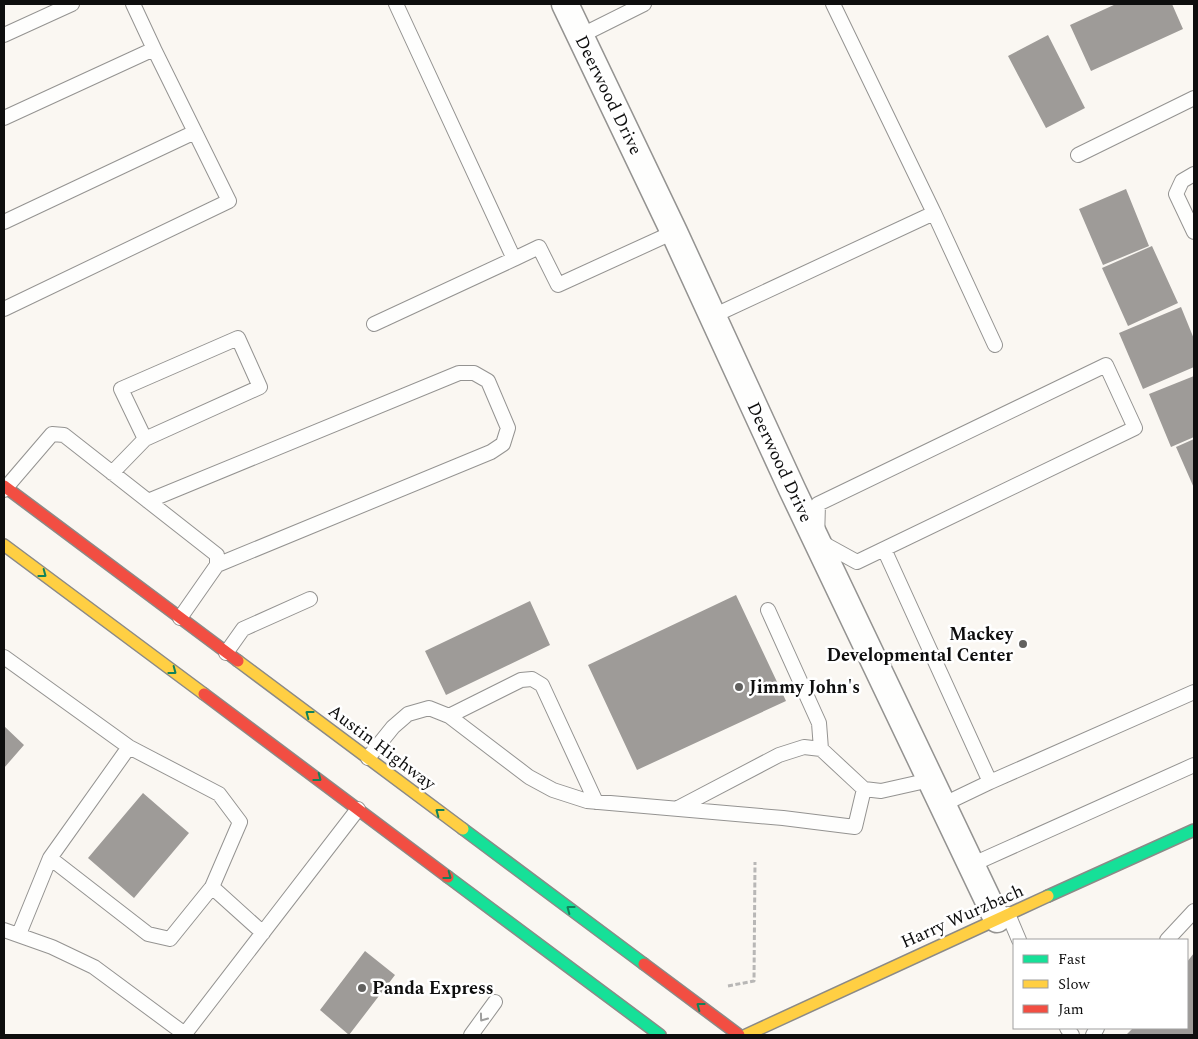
<svg xmlns="http://www.w3.org/2000/svg" width="1198" height="1039" viewBox="0 0 1198 1039" font-family="Spectral,serif">
  <style>
    .building { fill: #9e9b98 }
    .lines { fill: none; stroke-linecap: round; stroke-linejoin: round }
    .lane-casing { stroke: #949391; stroke-width: 16 }
    .street-casing { stroke: #949391; stroke-width: 29 }
    .fast-casing { stroke: #8b8a87; stroke-width: 14 }
    .slow-casing { stroke: #8b8a87; stroke-width: 14 }
    .jam-casing { stroke: #8b8a87; stroke-width: 14 }
    .path { stroke: #b8b7b6; stroke-width: 3; stroke-dasharray: 5 2.5; stroke-linecap: butt }
    .lane { stroke: #fefefd; stroke-width: 14 }
    .street { stroke: #fefefd; stroke-width: 26 }
    .fast { stroke: #16e098; stroke-width: 11 }
    .slow { stroke: #ffcf43; stroke-width: 11 }
    .jam { stroke: #f24e42; stroke-width: 11 }
    .oneway { stroke: #12825a }
    .oneway2 { stroke: #9e9e9d }
    .poi-dot { fill: #61605e; stroke: #fff; stroke-width: 2 }
    .labels { text-anchor: middle; stroke-width: 5; stroke-linejoin: round; paint-order: stroke }
    .street-label { font-size: 18px; fill: #0e0e0e; stroke: #fff }
    .poi-label { font-size: 18px; font-weight: bold; fill: #0e0e0e; stroke: #fff; text-anchor: start }
  </style>
  <rect width="100%" height="100%" fill="#faf7f2"/>
  <path class="building" d="M1116,4H1172L1183,29L1091,71L1070,25Z
    M1048,35L1085,108L1046,128L1008,56Z
    M1126,189L1149,246L1103,265L1079,209Z
    M1152,246L1178,303L1128,326L1102,268Z
    M1181,307L1194,339V367L1143,389L1119,333Z
    M1194,376V437L1171,447L1149,394Z
    M1194,439V488L1176,447Z
    M736,595L786,701L637,770L588,665Z
    M530,601L550,645L446,695L425,651Z
    M4,726L24,745L4,768Z
    M143,793L189,833L134,898L88,858Z
    M365,951L395,975L349,1035L320,1010Z
    M1194,953V1035H1126L1133,1028H1187V962Z"/>
  <g class="lines">
    <defs>
      <path id="lane" d="M396,4L514,259L539,247L558,285L674,232
        M4,35L72,4
        M580,36L644,4
        M4,118L154,49L133,4
        M1078,155L1194,98
        M1194,174L1182,181L1176,194L1194,232
        M934,213L995,345
        M4,222L195,132
        M4,309L229,201L154,49
        M713,316L934,213L833,4
        M374,324L514,259
        M1106,365L1135,428L857,562L817,540L818,504Z
        M112,473L145,439L121,389L238,338L260,387L145,439
        M4,490L52,434L64,435L217,555V565L180,618
        M148,501L459,373H474L488,381L508,428L503,444L491,452L217,565
        M884,549L990,782L942,805
        M768,610L819,723L821,749
        M226,653L243,629L310,599
        M4,657L129,747L219,794L240,822L212,887L263,933
        M449,716L521,680L532,679L542,685L596,802
        M368,758L393,727L408,714L429,708L449,716L529,777L553,790L587,801L783,818L855,827L864,789L881,791L930,780
        M990,782L1194,692
        M678,808L779,755L804,747L821,749L864,789
        M50,858L129,747
        M971,865L1194,765
        M1008,914L1019,940
        M4,930L52,947L94,967L186,1035
        M19,934L50,858L148,934L170,939L212,887
        M1167,940L1194,911
        M1067,1028L1072,1035
        M184,1035L358,809
        M471,1035L495,1002
        M1093,1035L1097,1028"/>
      <path id="street" d="M565,4L674,232L792,489L997,919"/>
      <path id="fast" d="M463,829L644,964
        M448,877L660,1035
        M1048,896L1194,830"/>
      <path id="slow" d="M4,545L204,694
        M238,661L463,829
        M746,1035L1048,896"/>
      <path id="jam" d="M4,486L238,661
        M204,694L448,877
        M644,964L739,1035"/>
    </defs>
    <use href="#lane" class="lane-casing"/>
    <use href="#street" class="street-casing"/>
    <use href="#fast" class="fast-casing"/>
    <use href="#slow" class="slow-casing"/>
    <use href="#jam" class="jam-casing"/>
    <path class="path" d="M728,986L754,981L755,862"/>
    <use href="#lane" class="lane"/>
    <use href="#street" class="street"/>
    <use href="#fast" class="fast"/>
    <use href="#slow" class="slow"/>
    <use href="#jam" class="jam"/>
  </g>
  <defs><path id="oneway-chevron" d="M-2-3.5L2.5 0L-2 3.5" fill="none" stroke-width="1.6" stroke-linecap="round" stroke-linejoin="round" transform="scale(1.25)"/></defs>
  <g class="oneway">
    <use href="#oneway-chevron" transform="translate(43 574) rotate(37)"/>
    <use href="#oneway-chevron" transform="translate(173 671) rotate(37)"/>
    <use href="#oneway-chevron" transform="translate(309 714) rotate(-143)"/>
    <use href="#oneway-chevron" transform="translate(318 778) rotate(37)"/>
    <use href="#oneway-chevron" transform="translate(439 812) rotate(-143)"/>
    <use href="#oneway-chevron" transform="translate(448 876) rotate(37)"/>
    <use href="#oneway-chevron" transform="translate(570 909) rotate(-143)"/>
    <use href="#oneway-chevron" transform="translate(700 1006) rotate(-143)"/>
  </g>
  <use class="oneway2" href="#oneway-chevron" transform="translate(483 1018) rotate(126)"/>
  <g class="poi-dot">
    <circle cx="1023" cy="644" r="5"/>
    <circle cx="739" cy="687" r="5"/>
    <circle cx="362" cy="988" r="5"/>
  </g>
  <g class="labels">
    <g class="street-label">
      <text transform="translate(609 95) rotate(64)" y="6">Deerwood Drive</text>
      <text transform="translate(780 462) rotate(65)" y="6">Deerwood Drive</text>
      <text transform="translate(382 747) rotate(37)" y="6">Austin Highway</text>
      <text transform="translate(962 916) rotate(-24)" y="6">Harry Wurzbach</text>
    </g>
    <g class="poi-label">
      <text x="1013" y="640" text-anchor="end">Mackey<tspan x="1013" dy="21">Developmental Center</tspan></text>
      <text x="749" y="693">Jimmy John's</text>
      <text x="372" y="994">Panda Express</text>
    </g>
  </g>
  <rect width="1198" height="1039" fill="none" stroke="#0e0e0e" stroke-width="10"/>
  <rect x="1013" y="939" width="175" height="90" fill="#ffffff" stroke="#9f9f9f"/>
  <rect x="1023" y="955" width="25" height="8" fill="#16e098" stroke="#9f9f9f"/>
  <text x="1058" y="964" font-size="15" fill="#0e0e0e">Fast</text>
  <rect x="1023" y="980" width="25" height="8" fill="#ffcf43" stroke="#9f9f9f"/>
  <text x="1058" y="989" font-size="15" fill="#0e0e0e">Slow</text>
  <rect x="1023" y="1005" width="25" height="8" fill="#f24e42" stroke="#9f9f9f"/>
  <text x="1058" y="1014" font-size="15" fill="#0e0e0e">Jam</text>
</svg>
